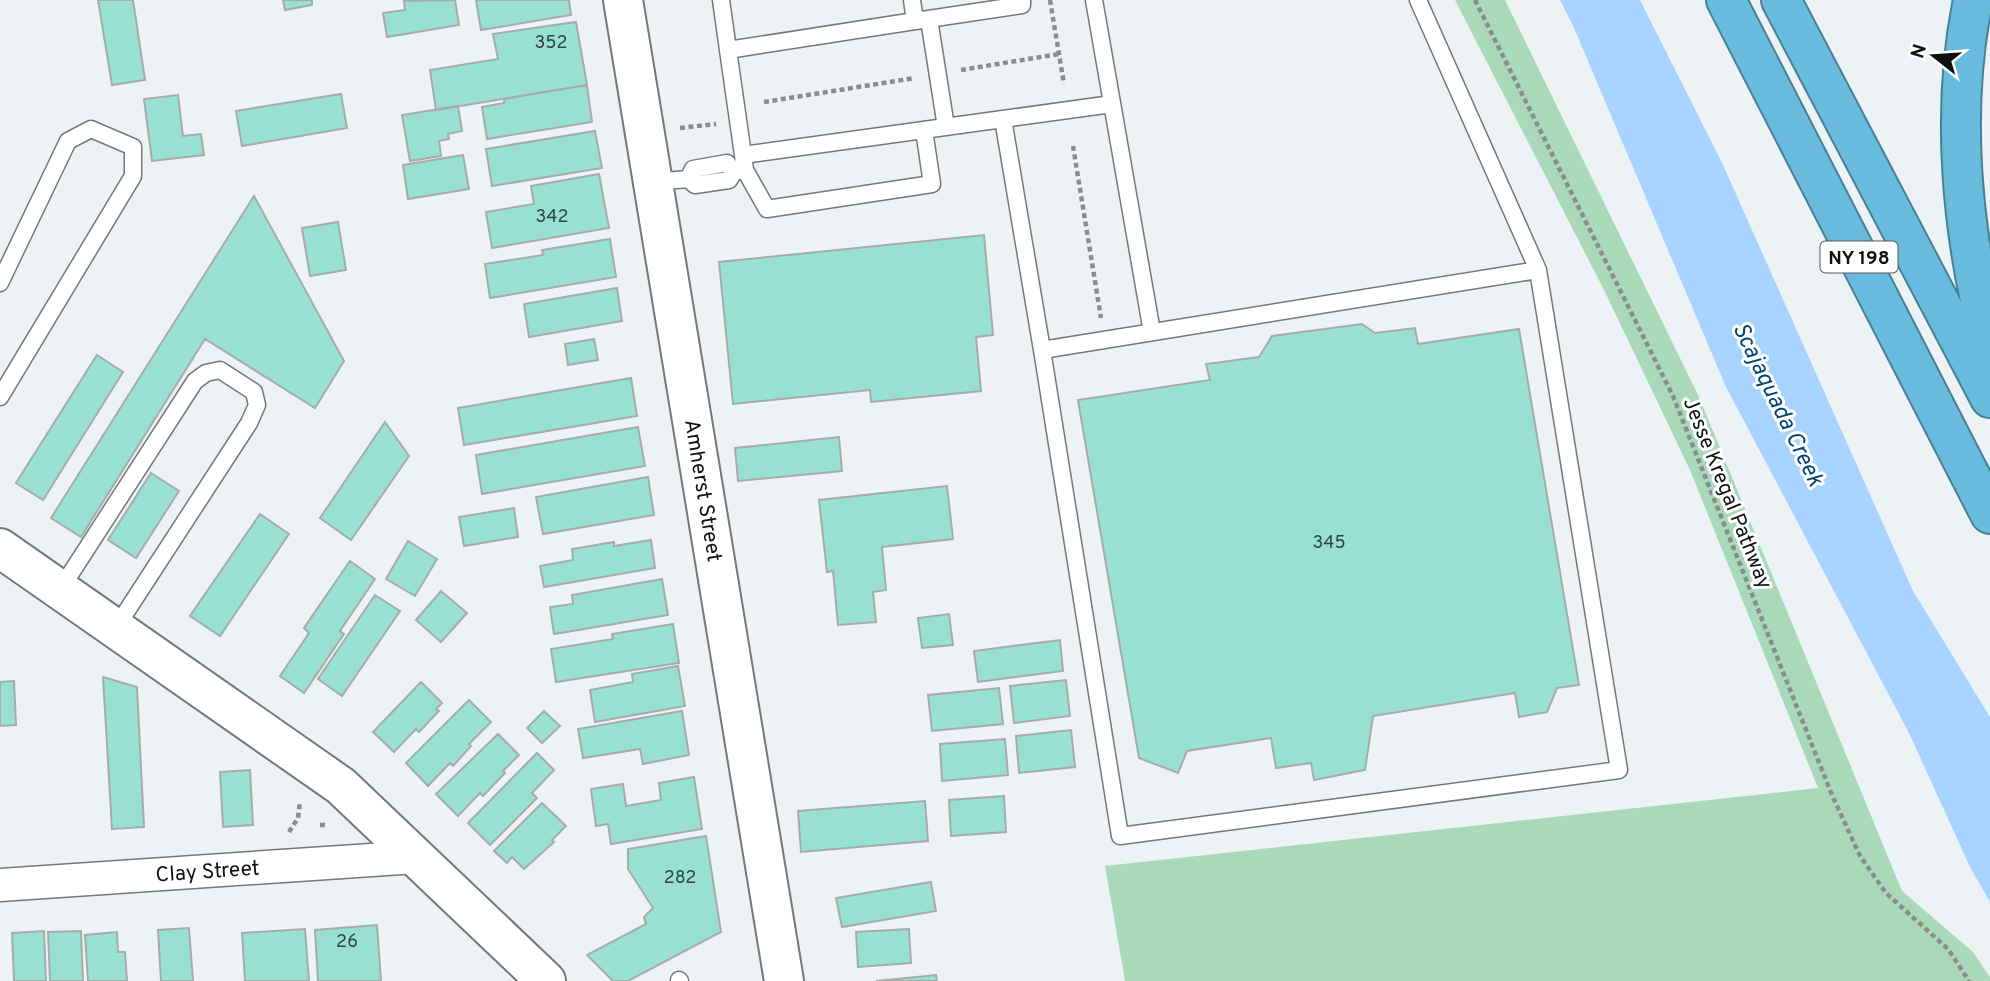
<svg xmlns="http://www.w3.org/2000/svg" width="1990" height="981" viewBox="0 0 1990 981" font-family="Overpass,sans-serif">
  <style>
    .green { fill: #aad9ba }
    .water { fill: #a8d3fe }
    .building { fill: #98e0d1; stroke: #a6acaa; stroke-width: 2 }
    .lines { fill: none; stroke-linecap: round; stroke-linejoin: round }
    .lane-casing { stroke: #737879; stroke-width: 19 }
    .street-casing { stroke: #737879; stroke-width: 35 }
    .secondary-casing { stroke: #737879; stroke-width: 42 }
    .highway-casing { stroke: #498095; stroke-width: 42 }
    .path { stroke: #898d8e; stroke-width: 4.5; stroke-dasharray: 5 3.5; stroke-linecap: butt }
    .lane { stroke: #fff; stroke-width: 16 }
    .street { stroke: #fff; stroke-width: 32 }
    .secondary { stroke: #fff; stroke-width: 38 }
    .highway { stroke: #68bbdc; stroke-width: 38 }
    .labels { text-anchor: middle; stroke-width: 6; stroke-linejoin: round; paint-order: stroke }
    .number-label { font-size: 18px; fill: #314541 }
    .shield { fill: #fff; stroke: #575858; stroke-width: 2 }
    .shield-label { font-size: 19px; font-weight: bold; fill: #0f1111 }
    .street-label { font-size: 21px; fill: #0f1111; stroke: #fff }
    .water-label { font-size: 23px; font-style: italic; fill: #004578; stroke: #fff }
  </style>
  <rect width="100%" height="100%" fill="#edf3f4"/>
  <path class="green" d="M1455,0H1505L1699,397L1902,891L1973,952L1990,977V981H1125L1105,866L1818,788L1690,470L1603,288Z"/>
  <path class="water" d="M1560,0H1640L1723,165L1913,591L1990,717V902L1970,867L1909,733L1726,387L1574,28Z"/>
  <path class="building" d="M98,0H133L145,80L112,85Z
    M283,0H312V5L285,10Z
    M455,0L459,25L387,37L383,13L405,10L404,1Z
    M476,0H569L571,15L481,30Z
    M576,22L587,85L436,110L430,70L498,59L493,34Z
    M587,85L592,122L487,139L482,107L504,103V99Z
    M341,94L347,128L242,146L236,111Z
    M178,95L183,136L201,134L204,155L152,161L144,99Z
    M458,106L462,131L448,134L449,139L439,141L441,156L410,161L402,115Z
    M595,131L602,168L492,186L486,149Z
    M463,155L469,189L408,199L403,165Z
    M599,174L609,228L492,248L486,212L534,204L531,186Z
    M254,196L344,361L315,408L205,339L81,537L51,518Z
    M338,222L346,270L310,276L302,228Z
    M984,235L993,335L976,337L981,391L871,402L870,390L733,404L719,262Z
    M610,239L616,277L490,298L485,264L543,255L542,250Z
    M617,288L622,321L529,337L524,304Z
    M1362,324L1375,333L1415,328L1418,344L1519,329L1579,685L1557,688L1547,712L1519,717L1515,693L1373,716L1365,770L1314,780L1311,763L1276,768L1271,738L1187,751L1178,773L1139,758L1078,400L1210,380L1206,364L1259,357L1272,336Z
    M594,339L598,360L568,365L565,344Z
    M97,355L123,372L43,500L16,483Z
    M631,378L637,416L464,445L458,408Z
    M385,422L409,456L351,540L320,518Z
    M638,427L645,466L482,494L476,455Z
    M839,437L842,471L738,481L735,448Z
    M151,473L179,491L136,558L108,540Z
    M648,477L654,515L543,534L536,497Z
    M947,486L953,539L882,547L886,590L873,592L876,622L838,625L833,571L827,572L819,500Z
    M514,508L518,537L464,546L459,517Z
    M260,514L289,534L220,636L190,616Z
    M651,540L655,568L544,587L540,566L573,560L572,549L614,542V546Z
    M408,541L437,559L415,596L386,579Z
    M350,561L375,579L340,631L344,634L304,693L280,676L309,633L304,628Z
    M662,579L668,615L554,634L550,607L573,604L572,595Z
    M441,591L467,613L441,642L416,620Z
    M375,595L400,611L342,696L318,679Z
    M949,614L953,645L922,648L918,618Z
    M673,624L679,663L556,682L551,649L613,639L612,634Z
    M1060,640L1063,671L978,682L974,651Z
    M678,666L685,706L595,722L590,690L633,682L632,674Z
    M103,677L137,687L144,827L112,829Z
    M1066,680L1070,716L1014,723L1010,686Z
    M14,681L16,725L0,726V682Z
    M421,682L442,703L436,709L439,711L419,732L416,729L394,752L373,732Z
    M999,688L1003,724L932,731L928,695Z
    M469,700L491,722L469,744L471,746L453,766L450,763L428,786L406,763Z
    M544,711L560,726L542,743L527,728Z
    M682,711L689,755L643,764L640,749L583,758L578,729Z
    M1071,730L1075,767L1019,773L1016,736Z
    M498,734L519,755L503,771L505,773L483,796L480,793L458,816L436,794Z
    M1005,739L1008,775L942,781L940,744Z
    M537,753L554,770L532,793L537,798L490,845L468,823Z
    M250,770L253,825L223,827L220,772Z
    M694,777L702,829L611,844L608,824L596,826L591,789L623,784L626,806L661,800L659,783Z
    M1004,796L1006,832L951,836L949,800Z
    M925,801L928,841L801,852L798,811Z
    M542,803L566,826L552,840L554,842L524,869L512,857L507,863L494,851Z
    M706,836L721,932L628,981H613L587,955L646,924L644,917L653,908L628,869V849Z
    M931,882L936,911L842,927L836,898Z
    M377,925L381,981H318L315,930Z
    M189,928L193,981H161L158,930Z
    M305,929L309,981H245L242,933Z
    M909,929L911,963L858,967L856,932Z
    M44,931L46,981H14L12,933Z
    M81,931L83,981H50L48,932Z
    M117,932L118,952H125L127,981H88L85,935Z
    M936,975L937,981H876Z"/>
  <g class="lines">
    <defs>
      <path id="lane" d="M721,0L728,50
        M1094,0L1152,332
        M929,19L946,127
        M915,21L1022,5V0
        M1003,119L1112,104
        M743,155L728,50L915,21L912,0
        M745,170L767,209L932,184L924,130
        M688,179L693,169L727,163L734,172
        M653,182L688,179L695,185L729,180L734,172L745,170L743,155L1003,119L1042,350L1538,270L1418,0
        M0,283L68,141L91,129L133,147V176L0,397
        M1042,350L1120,836L1619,770L1538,270
        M60,590L195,381L206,373L220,370L254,392L257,405L249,423L115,629
        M679,980L680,981"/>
      <g id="street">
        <path id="s1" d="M0,885L416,857"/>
      </g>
      <g id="secondary">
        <path id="s2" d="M623,0L784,981"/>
        <path d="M0,548L341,786L546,981"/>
      </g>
      <path id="highway" d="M1726,0L1990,514
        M1781,0L1990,398
        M1973,0C1950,112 1962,234 1990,343"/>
    </defs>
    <use href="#lane" class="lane-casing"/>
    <use href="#street" class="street-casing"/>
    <use href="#secondary" class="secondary-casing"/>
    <use href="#highway" class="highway-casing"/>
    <path class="path" d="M1050,0L1064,84
      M1475,0L1673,396L1832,795L1860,856L1886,893L1948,949L1969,981
      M961,70L1059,54
      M764,102L915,78
      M680,128L716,124
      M1073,146L1101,318
      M320,825H326
      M289,832L298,818L300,801"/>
    <use href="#lane" class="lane"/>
    <use href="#street" class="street"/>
    <use href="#secondary" class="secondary"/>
    <use href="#highway" class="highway"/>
  </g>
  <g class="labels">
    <g class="number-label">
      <text x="551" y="48">352</text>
      <text x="552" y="222">342</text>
      <text x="1329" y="548">345</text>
      <text x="680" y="883">282</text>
      <text x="347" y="947">26</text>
    </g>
    <rect class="shield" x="1820.5" y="241.5" width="77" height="31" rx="5"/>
    <g class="shield-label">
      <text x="1859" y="264">NY 198</text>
    </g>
    <g class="street-label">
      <text dy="7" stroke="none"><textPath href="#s2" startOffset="497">Amherst Street</textPath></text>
      <text transform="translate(1728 493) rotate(68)" y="7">Jesse Kregal Pathway</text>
      <text dy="7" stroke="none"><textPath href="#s1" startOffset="208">Clay Street</textPath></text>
    </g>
    <g class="water-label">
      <text transform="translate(1779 404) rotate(64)" y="8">Scajaquada Creek</text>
    </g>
  </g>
  <g transform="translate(1934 56) rotate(287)" stroke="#ffffff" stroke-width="5" paint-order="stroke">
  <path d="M0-5L12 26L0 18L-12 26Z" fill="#0f1111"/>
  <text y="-10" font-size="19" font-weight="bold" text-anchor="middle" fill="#0f1111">N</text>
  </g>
</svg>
